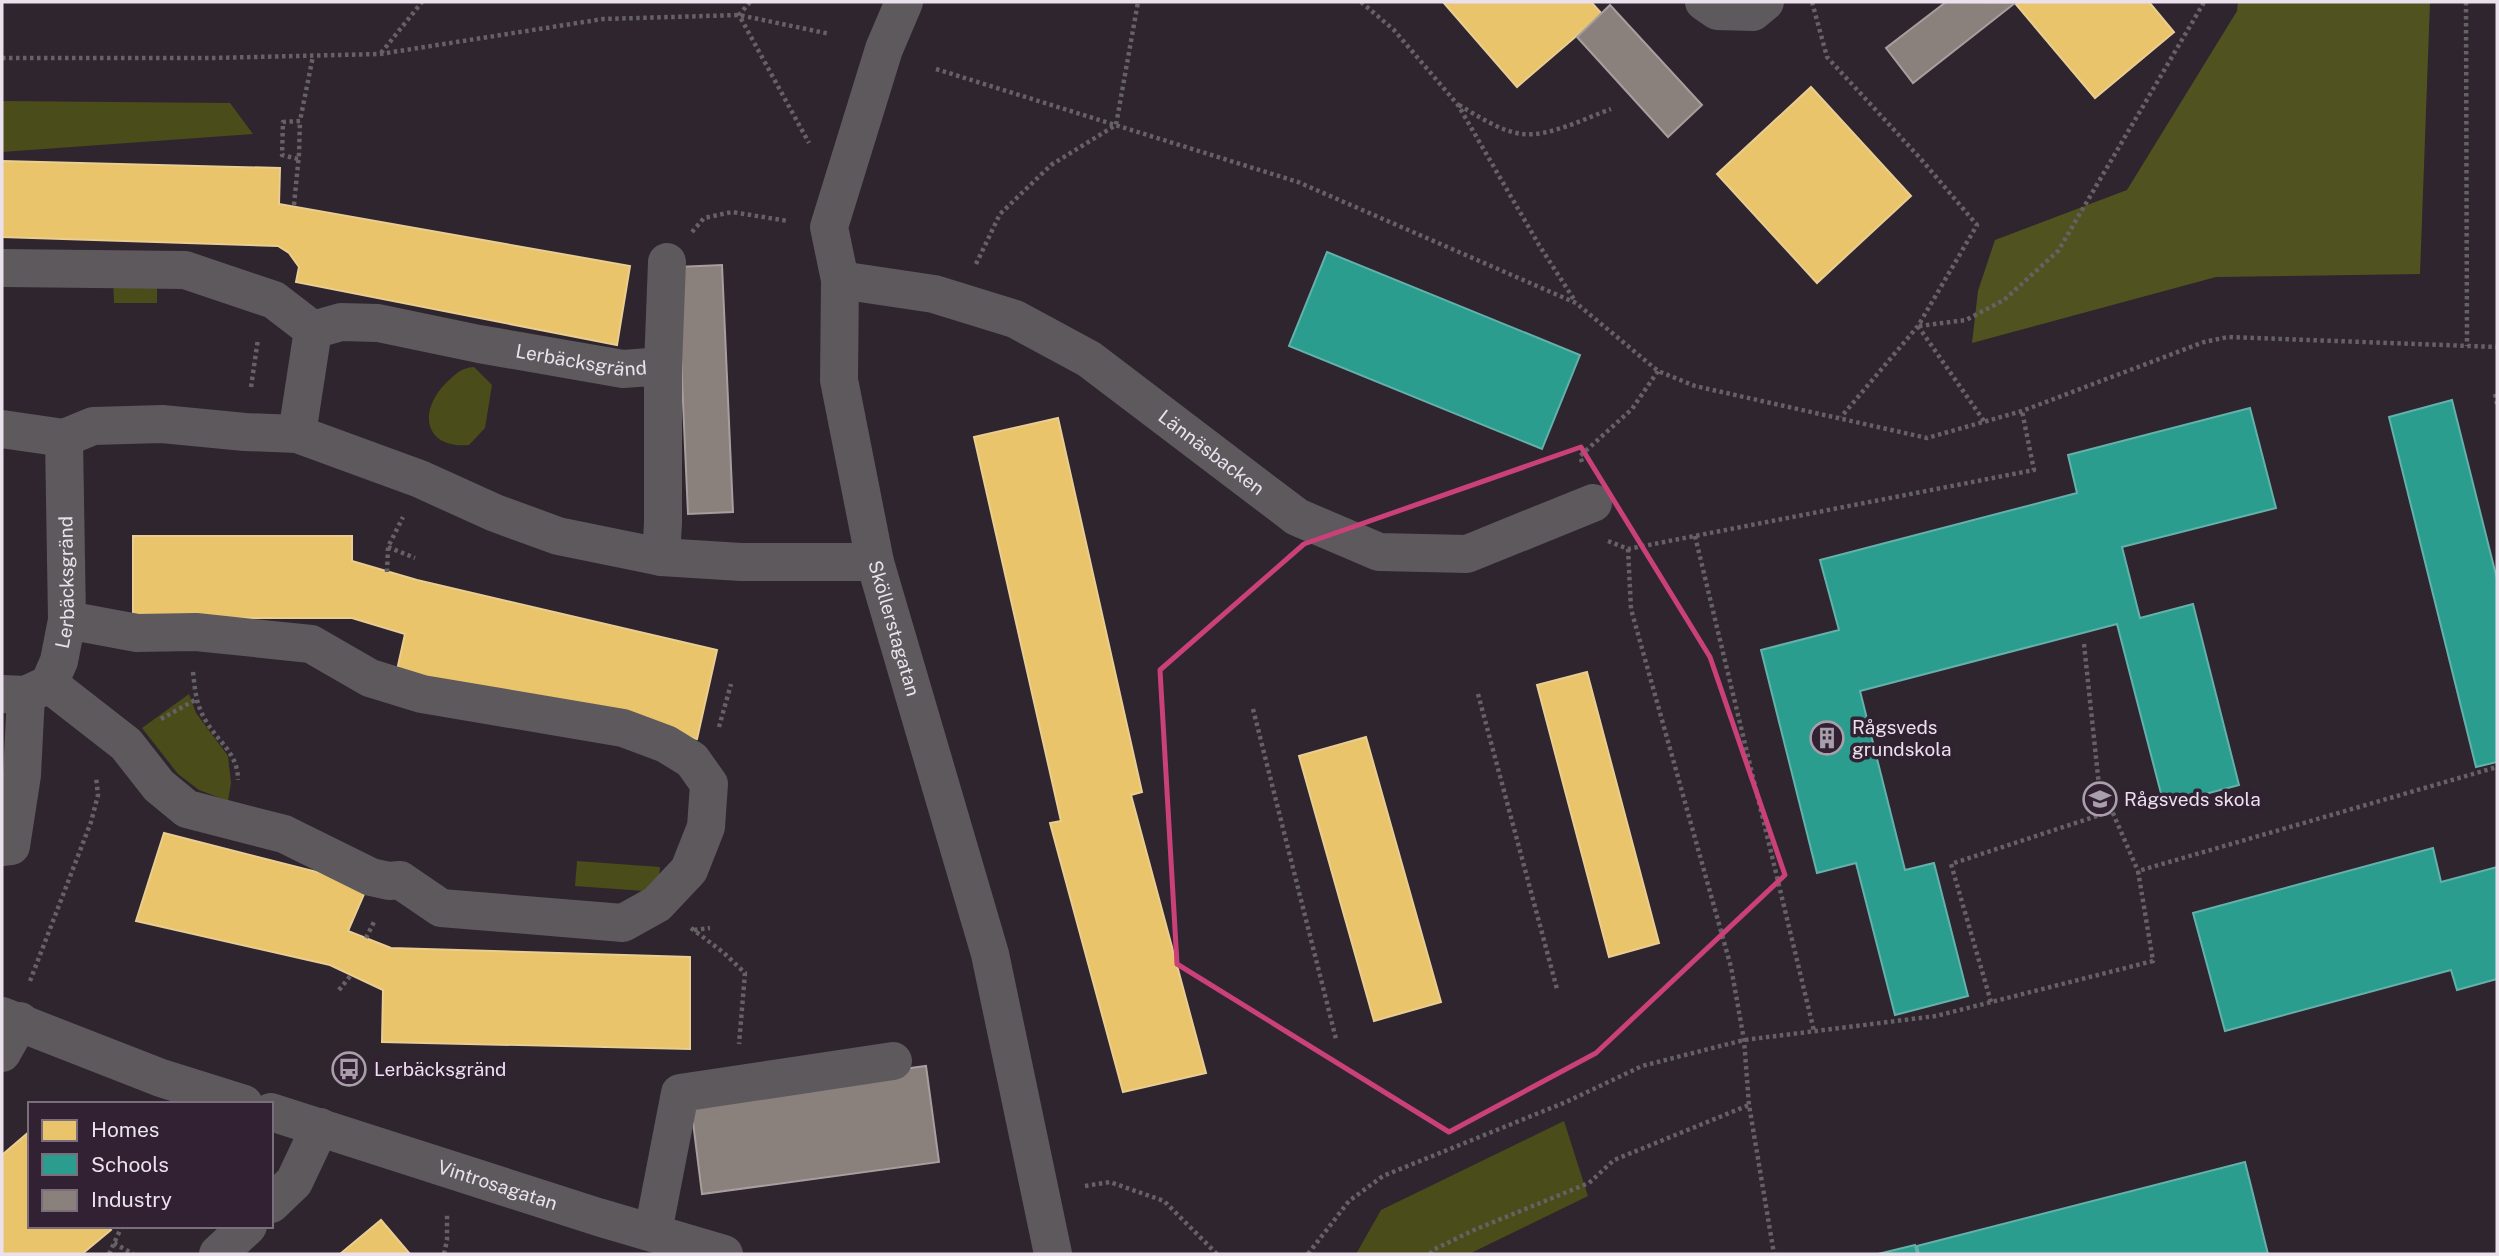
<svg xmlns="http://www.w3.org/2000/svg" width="2499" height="1256" viewBox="0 0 2499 1256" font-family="'Public Sans',sans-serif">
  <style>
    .green { fill: #4a4c19 }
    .forest { fill: #505320 }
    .homes { fill: #e9c46a; stroke: #eacd91; stroke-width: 2 }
    .schools { fill: #2a9d8f; stroke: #64b1ab; stroke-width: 2 }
    .industry { fill: #8a817c; stroke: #a79e9e; stroke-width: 2 }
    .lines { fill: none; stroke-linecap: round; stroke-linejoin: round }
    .path { stroke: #656165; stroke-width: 4.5; stroke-dasharray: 3.5 3.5; stroke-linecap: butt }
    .minor { stroke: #5d595d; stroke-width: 38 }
    .marked { fill: none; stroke: #ca4078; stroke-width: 5; stroke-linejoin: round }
    .labels { text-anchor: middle; stroke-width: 7; stroke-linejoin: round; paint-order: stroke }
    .street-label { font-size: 19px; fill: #ebe1ec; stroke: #312132 }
    .poi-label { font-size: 19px; fill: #ebe1ec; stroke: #312132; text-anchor: start }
  </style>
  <rect width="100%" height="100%" fill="#2e252e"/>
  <path class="green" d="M2,101L230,103L253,134L2,152Z
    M113,275L157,276V303H114Z
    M474,367L492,385L485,428L469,445C425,449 417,412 446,383C456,374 460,368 474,367Z
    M189,694L196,713L228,756L231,783L228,801L199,790L178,774L142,728Z
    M577,861L660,867L658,892L575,886Z
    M1564,1121L1588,1196L1469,1254H1356L1381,1210Z"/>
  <path class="forest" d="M2238,2H2430L2420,274L2216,277L1972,343L1978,291L1995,240L2127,190L2237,11Z"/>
  <path class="homes" d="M1443,2H1591L1602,14L1517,87Z
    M2014,2H2149L2174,32L2095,98Z
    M1811,87L1911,196L1817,283L1717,174Z
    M2,161L280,168L279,204L630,266L617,345L296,282L299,267L289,253L278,246L2,237Z
    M1058,418L1142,792L1131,795L1206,1073L1123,1092L1050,823L1061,821L974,437Z
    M133,536H352V561L417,580L717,650L697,739L397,670L405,634L352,618H133Z
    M1587,672L1659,943L1609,957L1537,685Z
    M1366,737L1441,1002L1374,1021L1299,756Z
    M164,833L368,885L348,931L391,948L690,957V1049L382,1042L383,990L330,965L136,921Z
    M29,1132L30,1226H107L111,1230L82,1254H2V1155Z
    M381,1220L410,1254H340Z"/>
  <path class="schools" d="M1327,252L1580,355L1542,449L1289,346Z
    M2452,400L2497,579V762L2476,767L2389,417Z
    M2250,408L2276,508L2122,547L2140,618L2193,604L2239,785L2164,805L2117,624L1860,691L1905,870L1934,863L1968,996L1895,1015L1856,863L1817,873L1761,650L1839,630L1820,560L2077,493L2068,455Z
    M2433,848L2441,882L2497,867V979L2457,990L2451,970L2225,1031L2193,913Z
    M2245,1162L2268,1254H1919L1917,1246Z
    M1915,1245L1917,1254H1878Z"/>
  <path class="industry" d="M1946,2L2015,3L1913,83L1886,48Z
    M1610,5L1702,105L1668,137L1577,37Z
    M722,265L733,512L688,514L677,267Z
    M926,1066L939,1162L702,1194L690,1098Z"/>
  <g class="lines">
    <path class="path" d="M750,2L739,15L809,143
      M1361,2L1394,30L1458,105L1539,245L1575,301
      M1812,2L1827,57L1920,158L1977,225L1918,326L1841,417
      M2466,2L2467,346
      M381,53L422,2
      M2,58H212L380,54L603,19L739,15L830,34
      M936,69L1298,182L1576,303L1658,371L1695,386L1927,438L2022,411L2204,342L2228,337L2497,347
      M1459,105C1478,116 1501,132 1523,134C1549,137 1586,118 1611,109
      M298,159L282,155L283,122L300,121L313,56
      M294,205L299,154L300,121
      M692,232L704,218L732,212L788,221
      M976,264L1000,214L1051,165L1116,125L1138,2
      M1918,326L1984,421
      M1919,326L1966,320L2004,300L2058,251L2203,4L2201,2
      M251,387L258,339
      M2495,394L2497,404
      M1582,462L1580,456L1632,409L1658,371
      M1695,536L1814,1031
      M1608,541L1628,549L2034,470L2022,411
      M388,547L415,558
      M1628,549L1631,609L1731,967L1744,1040L1749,1105L1774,1254
      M387,572L388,547L403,517
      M2084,644L2102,814
      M193,672C195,690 196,705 206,721C218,742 238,753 238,780
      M1478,694L1557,989
      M1253,709L1336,1039
      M161,719L195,700
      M719,727L731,684
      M691,928L724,953L745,973L739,1044
      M694,930L710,928
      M366,938L375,920
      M30,981L91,822L98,795L96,777
      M339,990L351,975
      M1991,1002L1951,864L2112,811L2138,871
      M1085,1186L1110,1182L1164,1201L1217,1254
      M114,1243L133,1254
      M109,1254L122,1226
      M444,1254L447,1240V1214
      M1308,1254L1349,1201L1383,1176L1566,1102L1642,1066L1744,1040L1936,1016L2153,961L2138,871L2497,767
      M1430,1254L1433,1250L1474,1230L1589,1183L1614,1160L1749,1105"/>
    <g class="minor">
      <path id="s1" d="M904,2L884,49L829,227L840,280L839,380L875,562L990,954L1053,1254"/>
      <path d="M1704,2L1717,11L1753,12L1765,2"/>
      <path d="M2,268L185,270L274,300L313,330L297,434"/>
      <path id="s2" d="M840,280L934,294L1015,319L1089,359L1297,517L1379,552L1467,554L1593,503"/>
      <path id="s3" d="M313,330L341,322L378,323L479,344L623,369L663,366V523L661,557"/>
      <path d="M663,366L667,262"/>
      <path d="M2,429L64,438L93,426L162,424L245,432L297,434L420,479L495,513L558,536L661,557L741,562H875"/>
      <path d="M49,684L126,744L159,786L187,809L284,834L371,877L389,881L400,880L441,908L623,923L657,904L689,870L706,827L709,784L692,760L666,744L623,728L422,694L370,678L311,644L196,632L137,633L67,620"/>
      <path id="s4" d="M2,694L26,695L49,684L59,661L67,620L64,438"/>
      <path d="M2,847L11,846L22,775L26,695"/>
      <path d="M2,1016L161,1078L244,1104"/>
      <path d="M2,1053L20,1021"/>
      <path id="s5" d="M271,1112L598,1217L724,1254"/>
      <path d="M271,1204L294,1182L320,1127"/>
      <path d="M653,1232L680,1093L893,1061"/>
      <path d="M218,1254L248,1226"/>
    </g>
  </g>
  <path class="marked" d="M1581,447L1710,657L1785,875L1596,1053L1449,1132L1177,964L1160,670L1304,544Z"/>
  <defs>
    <symbol id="building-ring" viewBox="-11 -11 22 22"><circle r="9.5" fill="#312132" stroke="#a99faa" stroke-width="1.5"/><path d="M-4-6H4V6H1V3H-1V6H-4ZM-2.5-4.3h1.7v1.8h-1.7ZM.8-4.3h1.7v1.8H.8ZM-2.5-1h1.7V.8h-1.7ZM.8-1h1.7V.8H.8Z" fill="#a99faa"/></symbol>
    <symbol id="school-ring" viewBox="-11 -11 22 22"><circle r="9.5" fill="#312132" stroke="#a99faa" stroke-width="1.5"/><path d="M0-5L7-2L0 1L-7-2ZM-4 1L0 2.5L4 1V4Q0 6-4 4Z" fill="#a99faa"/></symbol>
    <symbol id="bus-ring" viewBox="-11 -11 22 22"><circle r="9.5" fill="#312132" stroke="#a99faa" stroke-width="1.5"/><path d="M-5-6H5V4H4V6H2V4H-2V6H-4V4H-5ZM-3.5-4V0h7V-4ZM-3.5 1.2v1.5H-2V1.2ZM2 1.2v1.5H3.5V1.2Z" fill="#a99faa"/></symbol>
  </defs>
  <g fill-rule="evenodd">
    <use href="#building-ring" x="1808" y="719" width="38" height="38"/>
    <use href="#school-ring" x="2081" y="780" width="38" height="38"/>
    <use href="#bus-ring" x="330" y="1050" width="38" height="38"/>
  </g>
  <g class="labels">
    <g class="street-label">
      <text dy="7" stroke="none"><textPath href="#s3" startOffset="273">Lerbäcksgränd</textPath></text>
      <text dy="7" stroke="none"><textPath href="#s2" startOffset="418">Lännäsbacken</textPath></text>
      <text dy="7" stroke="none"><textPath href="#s4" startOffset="154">Lerbäcksgränd</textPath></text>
      <text dy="7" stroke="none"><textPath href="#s1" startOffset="646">Sköllerstagatan</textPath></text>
      <text dy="7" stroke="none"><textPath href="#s5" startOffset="238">Vintrosagatan</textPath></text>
    </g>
    <g class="poi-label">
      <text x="1852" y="734">Rågsveds<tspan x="1852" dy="22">grundskola</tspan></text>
      <text x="2124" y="806">Rågsveds skola</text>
      <text x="374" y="1076">Lerbäcksgränd</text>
    </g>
  </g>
  <rect width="2499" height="1256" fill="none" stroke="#ebe1ec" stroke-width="7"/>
  <rect x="28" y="1102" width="245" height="126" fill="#312132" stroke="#7b6e7c" stroke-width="2"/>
  <rect x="42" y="1120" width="35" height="21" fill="#e9c46a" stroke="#7b6e7c" stroke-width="2"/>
  <text x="91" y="1137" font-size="21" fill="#ebe1ec">Homes</text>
  <rect x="42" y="1154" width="35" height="21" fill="#2a9d8f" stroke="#7b6e7c" stroke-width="2"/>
  <text x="91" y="1172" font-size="21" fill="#ebe1ec">Schools</text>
  <rect x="42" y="1190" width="35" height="21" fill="#8a817c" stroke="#7b6e7c" stroke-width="2"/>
  <text x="91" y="1207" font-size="21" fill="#ebe1ec">Industry</text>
</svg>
